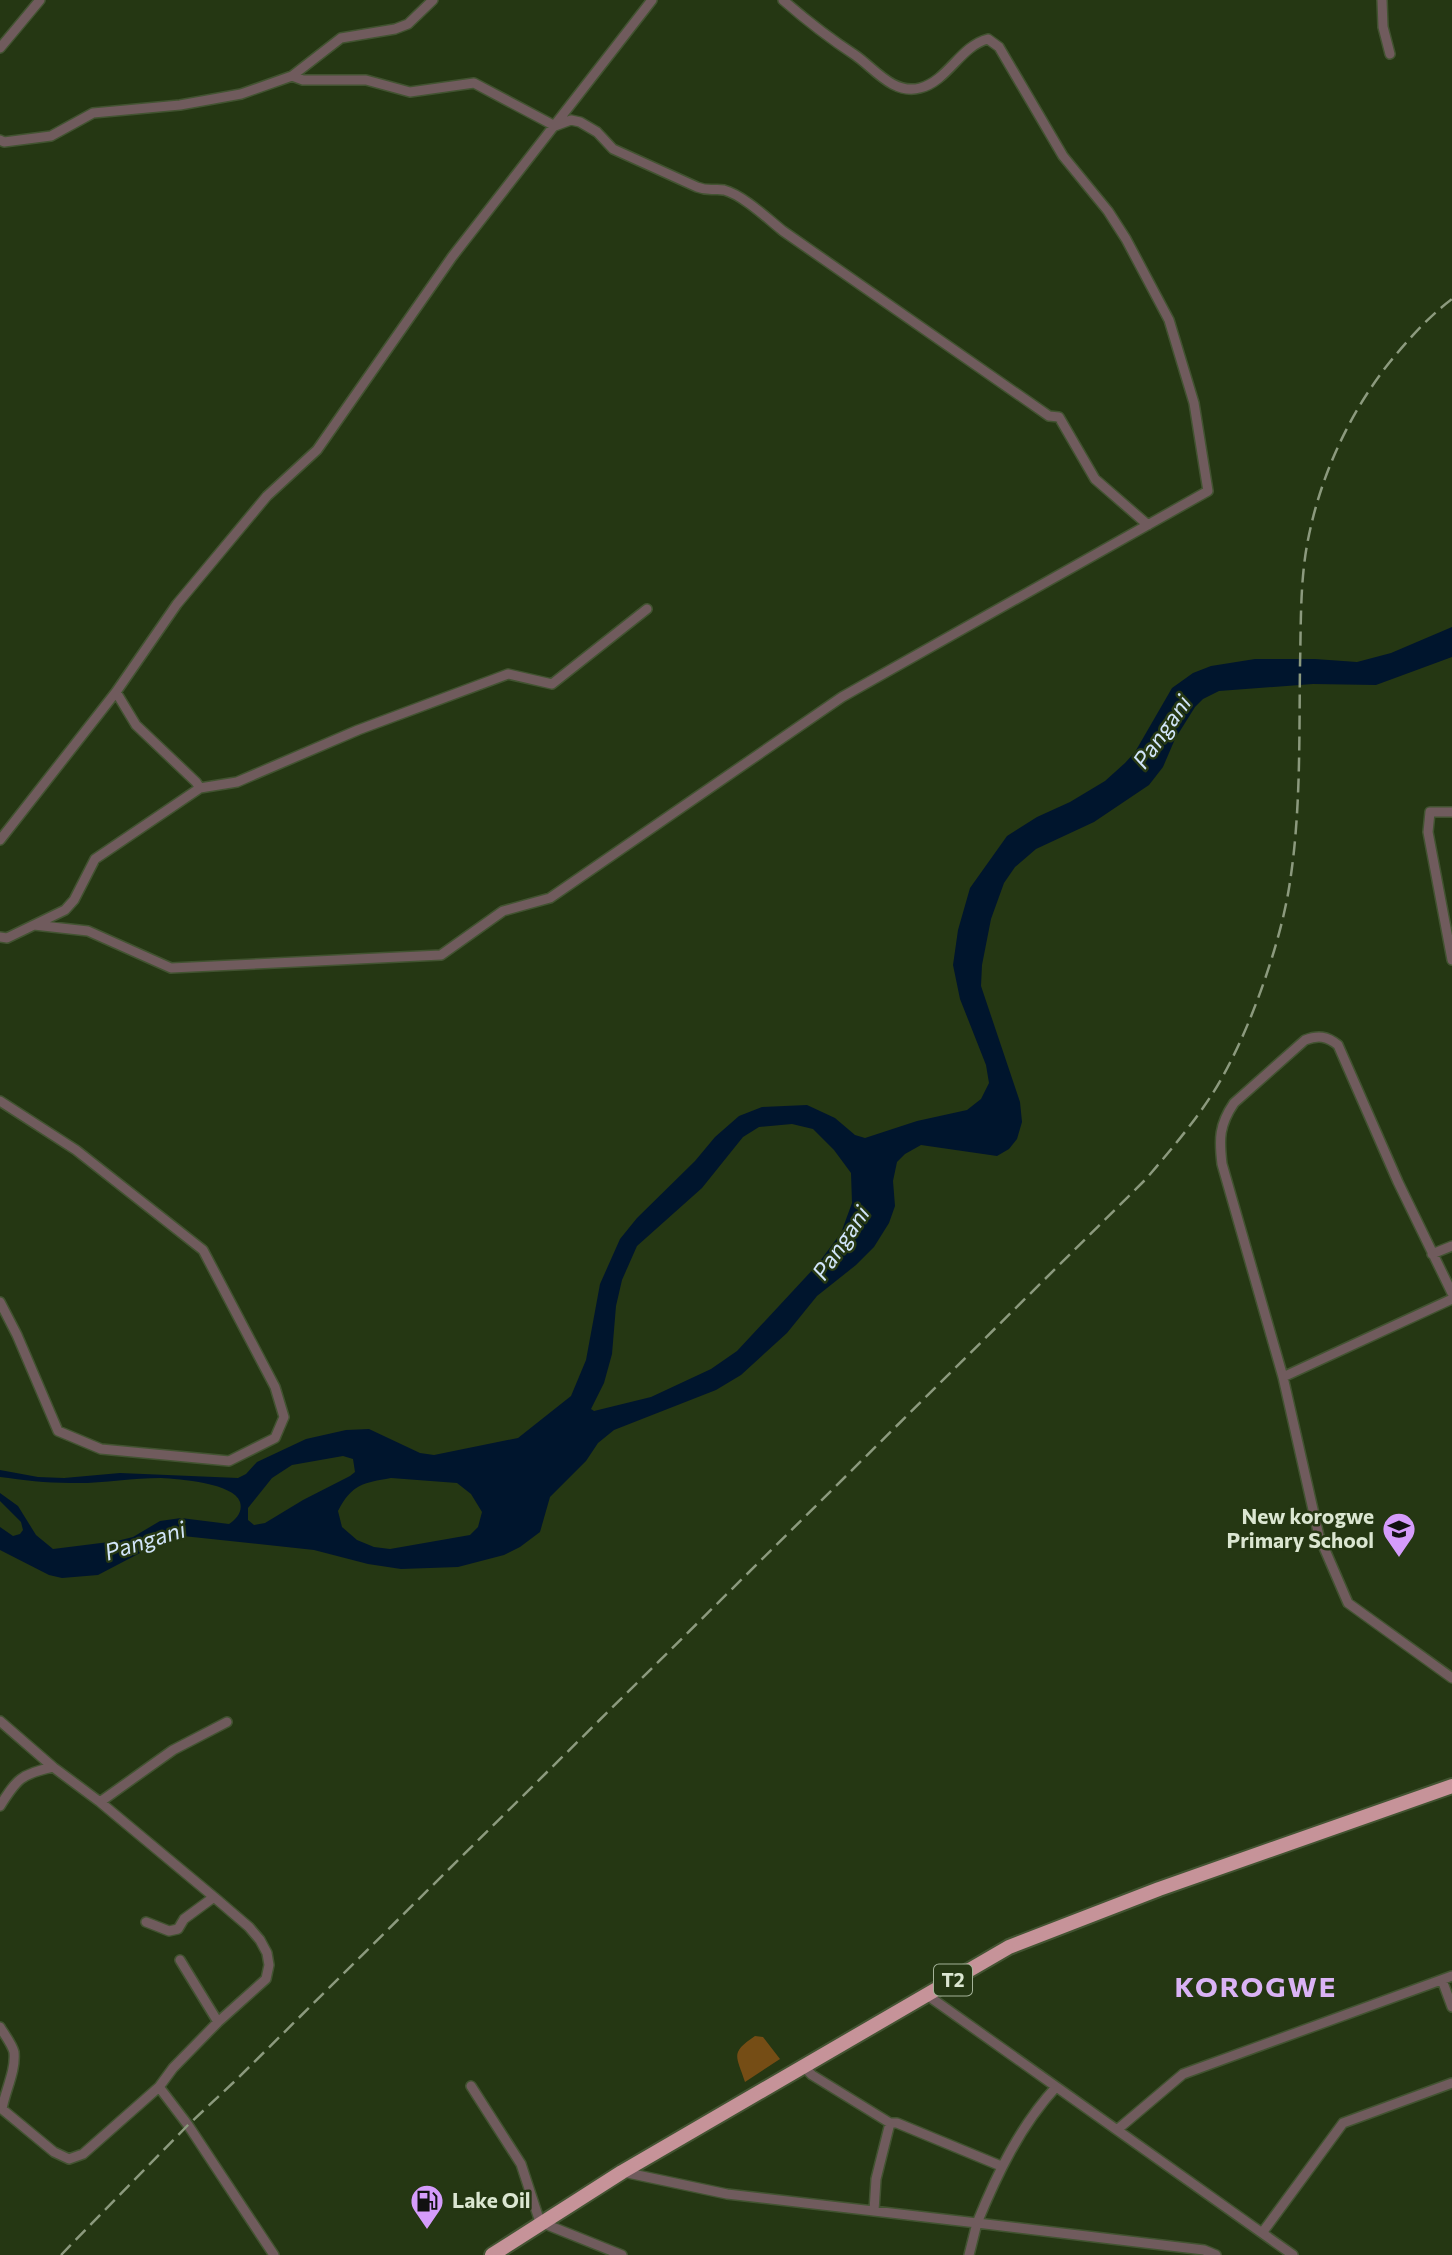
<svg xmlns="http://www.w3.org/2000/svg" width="1452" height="2255" viewBox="0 0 1452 2255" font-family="Commissioner,sans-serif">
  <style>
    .green { fill: #754d15 }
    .water { fill: #00152d; fill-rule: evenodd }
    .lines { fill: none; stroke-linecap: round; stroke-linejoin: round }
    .minor-casing { stroke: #425331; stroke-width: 12 }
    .highway-casing { stroke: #425331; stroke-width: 18 }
    .minor { stroke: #705b5d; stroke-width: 9 }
    .highway { stroke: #c69399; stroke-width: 14 }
    .rail { stroke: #8c9a7e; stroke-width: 2.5; stroke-dasharray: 14 7; stroke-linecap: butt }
    .labels { text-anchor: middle; stroke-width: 5; stroke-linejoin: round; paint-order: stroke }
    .shield { fill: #253713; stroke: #a4b298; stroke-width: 2 }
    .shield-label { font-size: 19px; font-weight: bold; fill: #dbe6d1 }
    .poi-label { font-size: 21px; font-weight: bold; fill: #dbe6d1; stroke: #253713; text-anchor: end }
    .water-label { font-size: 23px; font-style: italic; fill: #d2e5fa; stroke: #253713 }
    .district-label { font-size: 28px; font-weight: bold; letter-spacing: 2px; fill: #dab3f5; stroke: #253713 }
  </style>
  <rect width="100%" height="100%" fill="#253713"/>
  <path class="green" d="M755,2036L763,2037L780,2059L745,2082C736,2055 730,2053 755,2036Z"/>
  <path class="water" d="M1452,627V657L1376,685L1313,684L1219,691L1203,699L1195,707L1175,739L1163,767L1149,785L1094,822L1036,849L1015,867L1004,883L991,919L982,965L981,986L1020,1102L1022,1122L1017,1139L1009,1149L997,1156L921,1145L905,1154L897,1162L893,1181L895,1206L889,1223L874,1247L856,1265L817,1296L787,1333L741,1375L716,1390L614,1430L598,1443L586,1461L550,1497L540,1532L520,1547L504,1555L458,1567L401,1569L368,1564L314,1550L183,1536L161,1542L98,1575L62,1578L49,1575L0,1550V1527L13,1536L20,1534L23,1530L21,1522L0,1501V1493L18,1506L36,1535L53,1549L117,1541L133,1537L160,1521L181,1518L229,1524C236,1519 243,1512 240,1502C234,1483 179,1479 161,1478C131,1478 100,1484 70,1483C46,1483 23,1480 0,1477V1470L38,1477L64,1478L120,1473L238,1478L246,1474L257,1462L306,1439L346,1430L369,1429L420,1453L434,1455L518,1438L571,1396L586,1360L600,1284L620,1239L637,1218L695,1161L715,1137L739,1116L762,1107L807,1105L835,1118L855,1135L865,1138L917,1121L967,1110L981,1099L989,1083L986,1065L960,999L953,965L958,930L970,888L1007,836L1037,817L1070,802L1105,781L1125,763L1135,752L1172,688L1193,673L1211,666L1255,659H1315L1357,662L1391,653ZM792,1124L813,1129L834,1150L851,1173L852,1203L841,1233L817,1265L737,1351L711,1369L651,1397L594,1411L591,1409L604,1383L612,1354L616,1306L622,1280L637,1246L702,1188L743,1137L759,1127ZM343,1456L353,1459L355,1472L350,1476L303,1500L265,1523L254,1525L248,1520V1508L272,1478L292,1465ZM391,1478L457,1483L471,1494L482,1512L478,1527L470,1535L390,1549L374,1547L357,1540L342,1527L338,1511C352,1484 363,1483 391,1478Z"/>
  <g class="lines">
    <defs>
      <path id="minor" d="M1382,0L1383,27L1390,54
        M0,48L40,0
        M292,76L303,80H366L410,92L474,83L555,126L571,120L580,122L597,132L613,149L697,187C710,192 714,188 724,190C743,195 768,219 783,231L1049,416L1059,417L1095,479L1148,525
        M0,140L4,142L51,136L93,113L180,105L241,94L292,76L341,38L395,29L408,24L433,0
        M116,692L136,725L196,782L200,788
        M1452,812H1430L1428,832L1452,960
        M0,840L116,692L177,604L267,496L317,450L452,257L652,0
        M34,925L88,931L171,968L441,955L503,911L550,898L842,697L1208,491L1194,403L1169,320L1126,239L1108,211L1063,156L999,47L988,39C960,46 948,81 920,88C893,95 874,68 855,55C829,38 806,20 783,0
        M0,937L7,938L65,910L74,900L95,859L200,788L237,782L358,730L508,674L552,684L647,609
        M0,1101L76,1150L203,1250L275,1387L284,1417L275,1438L229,1461L101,1449L58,1431L17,1335L0,1302
        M1432,1254L1452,1246
        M1452,1293L1398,1182L1338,1045C1327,1036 1318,1035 1305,1040L1234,1103C1219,1125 1219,1139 1222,1164L1283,1377L1319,1536L1348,1603L1452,1678
        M1283,1377L1452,1299
        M0,1721L53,1767
        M100,1802L173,1750L227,1722
        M0,1806C17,1779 21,1774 53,1767L100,1802L214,1897
        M146,1922L169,1931L178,1929L184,1919L214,1897L249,1927L260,1940L267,1953L269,1965L266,1979L218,2022L173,2068L159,2087L188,2125L274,2255
        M180,1960L218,2022
        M1442,1980L1452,2007
        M927,1995L1293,2255
        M0,2027C4,2034 12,2044 14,2052C16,2071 5,2091 2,2109L54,2152L69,2159L83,2154L159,2087
        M804,2067L812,2075L890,2123H897L1001,2166
        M471,2086L521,2164L540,2222L622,2255
        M1118,2129L1183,2074L1452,1976
        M623,2172L727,2194L977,2223C997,2174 1020,2126 1056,2087
        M874,2211L876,2179L890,2123
        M1262,2233L1343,2123L1452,2083
        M969,2255L977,2223L1204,2250L1216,2255"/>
      <path id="highway" d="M492,2255L622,2172L1009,1947L1159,1889L1452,1786"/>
    </defs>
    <use href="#minor" class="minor-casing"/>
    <use href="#highway" class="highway-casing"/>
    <use href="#minor" class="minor"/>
    <use href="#highway" class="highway"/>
    <path class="rail" d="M61,2255L188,2125L235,2081L1146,1179C1169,1152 1192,1125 1211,1096C1245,1044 1279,950 1289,888C1301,815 1299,740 1300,666C1301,626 1300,584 1307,545C1319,479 1348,415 1389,363C1408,340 1428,317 1452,299"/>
  </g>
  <defs>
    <symbol id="school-pin" viewBox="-11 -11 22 30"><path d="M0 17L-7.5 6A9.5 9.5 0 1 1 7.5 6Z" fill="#d59cfb" stroke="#253713"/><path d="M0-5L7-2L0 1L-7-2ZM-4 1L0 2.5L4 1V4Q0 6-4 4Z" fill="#111"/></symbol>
    <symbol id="fuel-pin" viewBox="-11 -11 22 30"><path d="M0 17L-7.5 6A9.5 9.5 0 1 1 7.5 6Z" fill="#d59cfb" stroke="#253713"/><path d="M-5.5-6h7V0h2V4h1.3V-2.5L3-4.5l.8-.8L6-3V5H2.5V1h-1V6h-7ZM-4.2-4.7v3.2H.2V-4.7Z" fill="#111"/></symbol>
  </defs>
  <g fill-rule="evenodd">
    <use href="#school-pin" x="1380" y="1510" width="38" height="52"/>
    <use href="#fuel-pin" x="408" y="2182" width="38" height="52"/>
  </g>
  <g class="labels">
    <rect class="shield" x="934" y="1964.5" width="38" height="31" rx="5"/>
    <g class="shield-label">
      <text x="953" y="1987">T2</text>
    </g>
    <g class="poi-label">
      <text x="1374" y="1524">New korogwe<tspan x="1374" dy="24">Primary School</tspan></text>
      <text x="452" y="2208" text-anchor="start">Lake Oil</text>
    </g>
    <g class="water-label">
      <text transform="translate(1162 732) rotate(-55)" y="8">Pangani</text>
      <text transform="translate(841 1243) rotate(-56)" y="8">Pangani</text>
      <text transform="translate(145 1541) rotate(-17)" y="8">Pangani</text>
    </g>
    <g class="district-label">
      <text x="1256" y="1997">KOROGWE</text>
    </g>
  </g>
</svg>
